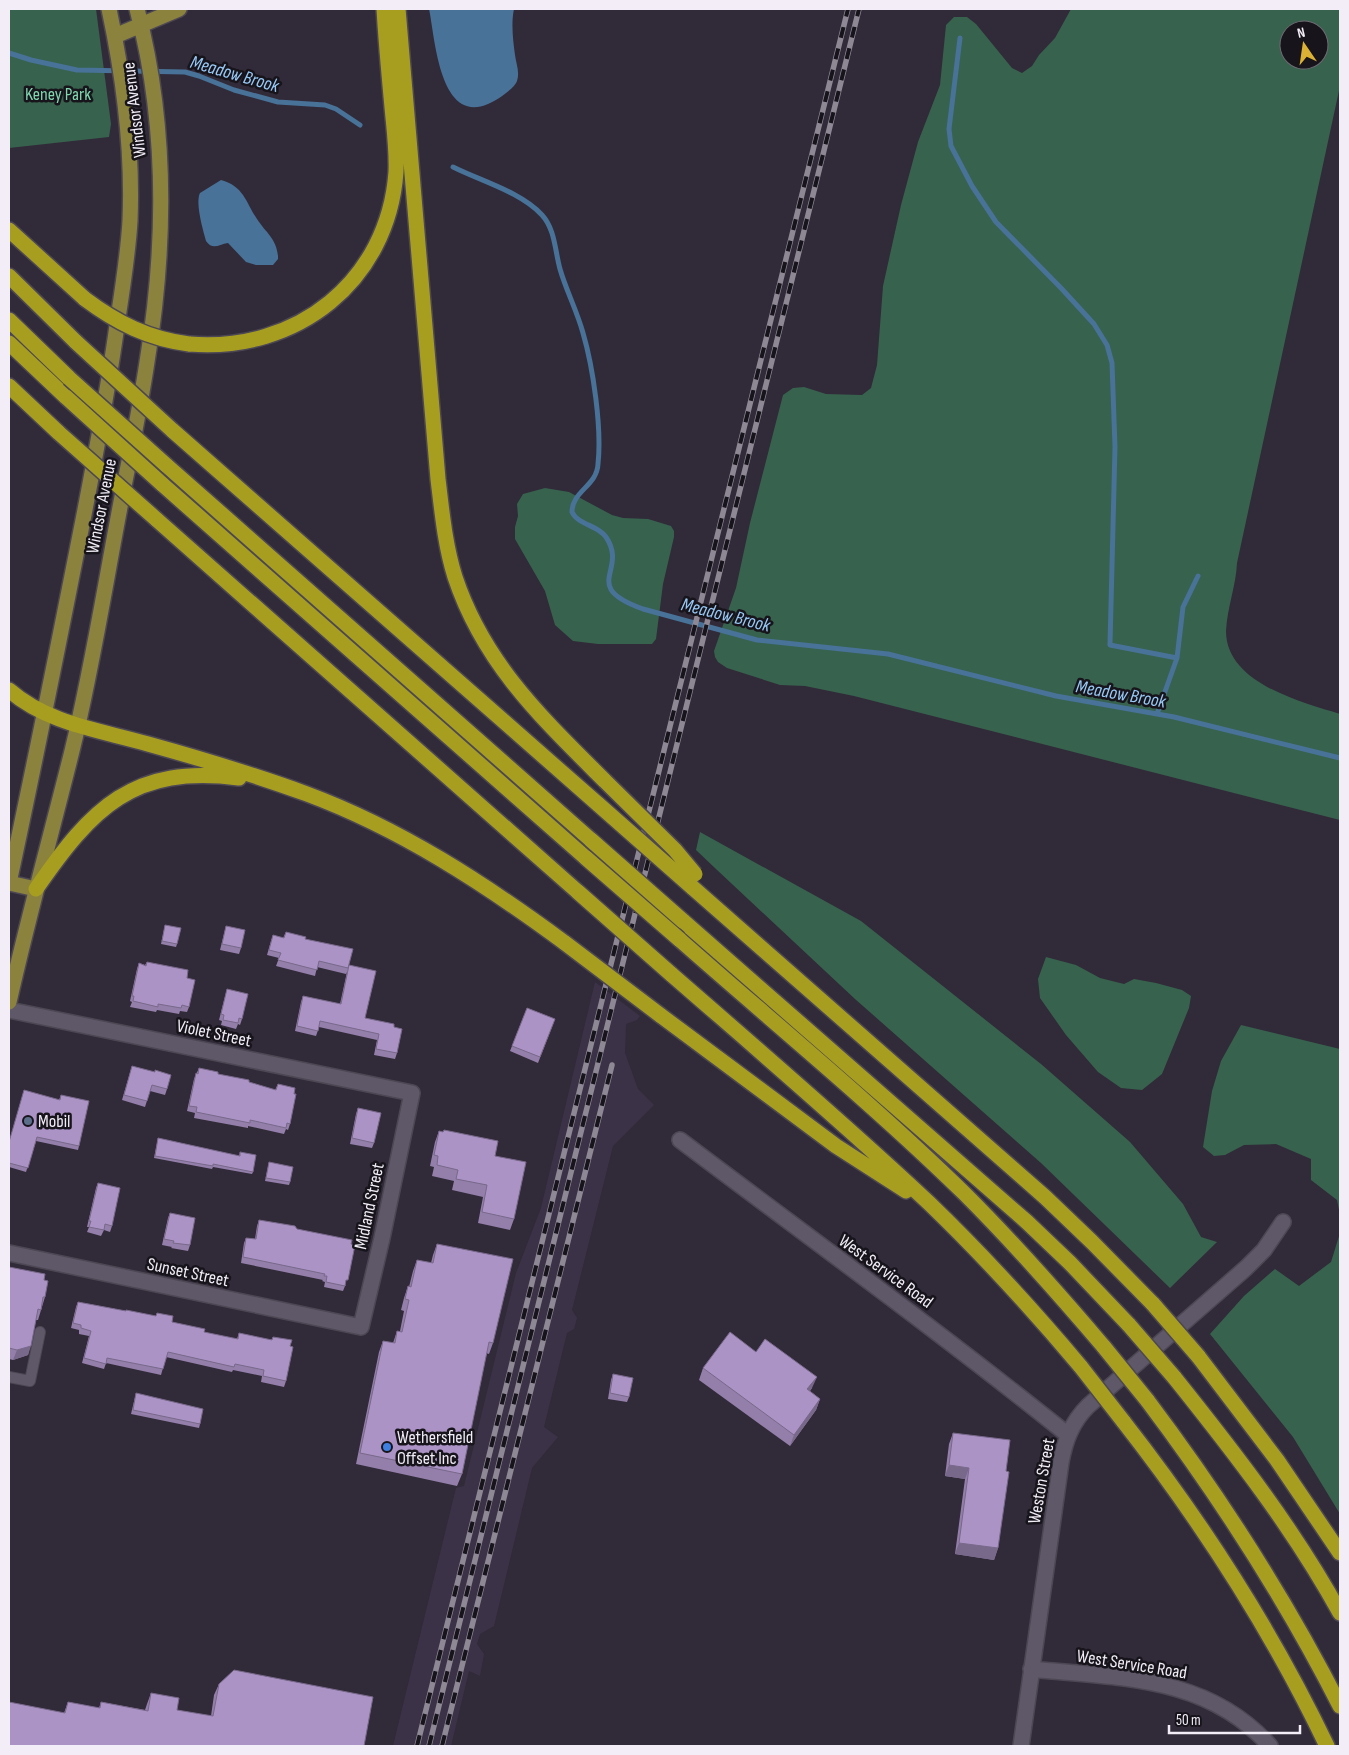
<svg xmlns="http://www.w3.org/2000/svg" width="1349" height="1755" viewBox="0 0 1349 1755" font-family="'Sofia Sans Condensed',sans-serif">
  <style>
    .built { fill: #3c3247 }
    .green { fill: #37624d; fill-rule: evenodd }
    .water { fill: #487297 }
    .lines { fill: none; stroke-linecap: round; stroke-linejoin: round }
    .stream { stroke: #487297; stroke-width: 5 }
    .lane-casing { stroke: #4d4754; stroke-width: 12 }
    .street-casing { stroke: #4d4754; stroke-width: 18 }
    .primary-casing { stroke: #4d4754; stroke-width: 18 }
    .highway-casing { stroke: #4d4754; stroke-width: 18 }
    .lane { stroke: #5f5869; stroke-width: 10 }
    .street { stroke: #5f5869; stroke-width: 15 }
    .primary { stroke: #8a823d; stroke-width: 15 }
    .highway { stroke: #a79e20; stroke-width: 15 }
    .rail-casing { stroke: #8e8895; stroke-width: 5.5 }
    .rail { stroke: #17141b; stroke-width: 4; stroke-dasharray: 11; stroke-linecap: butt }
    .highway-bridge-casing { stroke: #4d4754; stroke-width: 18; stroke-linecap: butt }
    .highway-bridge { stroke: #a79e20; stroke-width: 15 }
    .wall { fill: #937fa9 }
    .shaded-wall { fill: #78688a }
    .building { fill: #ab94c5; stroke: #78688a }
    .service-dot { fill: #5c6f8a; stroke: #17141b; stroke-width: 2 }
    .shop-dot { fill: #3f7fe0; stroke: #17141b; stroke-width: 2 }
    .labels { text-anchor: middle; stroke-width: 5; stroke-linejoin: round; paint-order: stroke }
    .park-label { font-size: 18px; fill: #7fd7ae; stroke: #17141b }
    .street-label { font-size: 18px; fill: #f2edf7; stroke: #17141b }
    .poi-label { font-size: 18px; fill: #f2edf7; stroke: #17141b; text-anchor: start }
    .water-label { font-size: 19px; font-style: italic; fill: #97caf7; stroke: #17141b }
  </style>
  <rect width="100%" height="100%" fill="#312a39"/>
  <path class="built" d="M595,982L640,1016L637,1020L626,1024L625,1053L638,1089L654,1105L613,1146L572,1310L577,1318L574,1329L567,1333L544,1427L558,1437L532,1468L494,1626L480,1634L477,1644L484,1654L480,1676L469,1671L451,1746H393L456,1488L464,1486L516,1273L541,1208Z"/>
  <path class="green" d="M9,9H96L111,124L109,137L9,148Z
    M1071,9H1340V86L1237,563C1236,586 1227,608 1226,631C1226,683 1301,702 1340,714V820L854,696L805,686L780,685L727,668L718,662L715,657L714,651L736,588L750,523L783,395L793,388L804,387L826,394L862,395L871,388L877,365L883,286L901,205L918,142L940,85L946,25L954,17H967L976,24L1012,68L1022,73L1032,66L1039,55L1055,38ZM1289,30H1319V60H1289Z
    M545,488L569,492L612,515L623,518L648,519L671,526L674,531V537L663,584L656,639L652,644H598L573,641L555,625L545,591L515,539V527L518,516L517,504L523,494Z
    M700,832L861,921L1041,1064L1130,1142L1183,1204L1201,1237L1217,1242L1170,1288L1041,1163L855,999L716,869L696,850Z
    M1046,957L1076,965L1100,978L1124,984L1134,979L1156,983L1182,990L1191,996L1189,1008L1162,1074L1142,1090L1121,1088L1098,1072L1066,1035L1040,998L1038,979Z
    M1241,1025L1340,1049V1215L1337,1200L1311,1180V1159L1276,1144L1244,1145L1225,1155L1214,1156L1203,1147L1212,1091L1221,1061Z
    M1340,1233V1514L1293,1437L1210,1334L1244,1296L1275,1269L1299,1286L1331,1262Z"/>
  <path class="water" d="M429,9H514C511,23 513,40 515,55C516,63 520,72 517,81C515,88 496,101 488,104C439,125 435,36 429,9Z
    M221,180C244,186 246,203 257,219C266,233 276,238 278,256V259L273,265H256L246,262L228,243C219,244 213,251 206,241C203,230 195,203 200,193Z"/>
  <g class="lines">
    <path class="stream" d="M960,38L949,129L951,146L972,186L996,222L1061,288L1094,324L1107,345L1112,363L1115,447L1110,645L1177,658L1157,714
      M9,53L31,60L77,70L185,72L199,76L234,90L278,102L325,105L336,109L360,125
      M453,167C481,181 521,192 542,215C555,229 555,251 560,269C566,290 577,311 583,333C593,367 602,428 598,464C597,486 572,491 572,512C578,525 598,525 606,537C629,571 579,586 643,609L757,640L888,654L1056,696L1174,717L1340,758
      M1177,658L1183,607L1198,576"/>
    <defs>
      <path id="lane" d="M9,1377L30,1381L40,1332"/>
      <path id="street" d="M9,1010L412,1093L382,1238L361,1327L9,1253
        M680,1140C810,1238 941,1333 1068,1435
        M1031,1669C1118,1678 1207,1675 1270,1746
        M1021,1746L1061,1462C1065,1440 1072,1422 1088,1406L1246,1268L1264,1250L1283,1222"/>
      <path id="primary" d="M115,36L179,9
        M9,883C35,762 59,642 83,520C96,453 109,386 118,318C123,286 128,254 130,221C133,149 124,79 109,9
        M9,883L36,889
        M9,1002C28,918 51,835 72,751C92,669 105,585 121,502C130,455 140,409 147,362C166,246 167,123 137,9"/>
      <path id="highway" d="M398,9L438,479C442,512 445,545 455,577C484,664 542,718 605,781
        M9,230L85,299
        M9,276L76,342
        M9,320L69,378
        M9,343L66,397
        M189,344C297,353 388,281 396,172C397,151 394,129 392,107C389,75 386,42 384,9
        M9,386L59,433
        M172,430L599,805
        M166,465L591,840
        M162,484L586,858
        M156,519L578,892
        M9,690C48,724 100,730 148,744C202,759 255,775 307,794C401,829 485,884 565,943
        M692,887L1045,1197L1092,1242L1153,1304
        M36,889C92,808 133,764 239,778
        M683,921L1027,1222L1070,1263L1129,1325
        M679,939C774,1023 873,1104 964,1193C1013,1242 1059,1294 1104,1347
        M671,974C757,1049 845,1124 929,1203C983,1255 1033,1310 1081,1367
        M660,1015L836,1146L906,1191
        M1198,1356L1277,1460L1340,1553
        M1174,1377C1234,1452 1294,1529 1340,1613
        M1147,1400C1220,1497 1285,1598 1340,1706
        M1123,1421C1202,1522 1272,1631 1327,1746"/>
    </defs>
    <use href="#lane" class="lane-casing"/>
    <use href="#street" class="street-casing"/>
    <use href="#primary" class="primary-casing"/>
    <use href="#highway" class="highway-casing"/>
    <use href="#lane" class="lane"/>
    <use href="#street" class="street"/>
    <use href="#primary" class="primary"/>
    <use href="#highway" class="highway"/>
    <defs>
      <path id="rail" d="M417,1746L848,9
        M429,1746L859,9
        M442,1746L612,1065"/>
    </defs>
    <use href="#rail" class="rail-casing"/>
    <use href="#rail" class="rail"/>
    <defs>
      <path id="highway-bridge" d="M85,299C117,323 149,339 189,344
        M76,342L172,430
        M69,378L166,465
        M66,397L162,484
        M59,433L156,519
        M605,781L675,850L695,874
        M599,805L692,887
        M591,840L683,921
        M586,858L679,939
        M578,892L671,974
        M565,943L660,1015
        M1153,1304L1198,1356
        M1129,1325L1174,1377
        M1104,1347L1147,1400
        M1081,1367L1123,1421"/>
    </defs>
    <use href="#highway-bridge" class="highway-bridge-casing"/>
    <use href="#highway-bridge" class="highway-bridge"/>
  </g>
  <path class="wall" d="M165,925L177,944L176,947L161,944Z
    M226,926L241,948L239,954L220,950Z
    M286,932L305,939L349,967L365,1018L394,1027L397,1053L395,1059L374,1055L377,1040L319,1027L316,1036L295,1031L301,1002L303,996L340,1004L347,972L346,974L317,967L315,976L276,966L279,958L267,955L271,941L273,935L283,938Z
    M147,962L187,978L189,1007L187,1012L180,1011L179,1014L157,1010L156,1012L130,1007L132,1002L130,1001L137,969L139,963L145,965Z
    M227,989L242,1019L240,1025L238,1024L236,1029L221,1025L222,1021L219,1020Z
    M527,1008L555,1019L538,1063L510,1051Z
    M132,1066L167,1089L165,1095L150,1091L145,1107L122,1100Z
    M199,1068L218,1074L275,1090L278,1084L294,1094L290,1124L288,1130L286,1129L284,1134L248,1126V1128L194,1118L195,1113L187,1111L194,1079Z
    M61,1095L79,1146L78,1150L36,1141L26,1172L9,1167V1141L59,1100Z
    M358,1108L374,1143L372,1148L350,1144L356,1114Z
    M439,1131L495,1156L514,1219L510,1230L478,1223L483,1197L452,1190L454,1181L432,1176L434,1167L430,1166L435,1142Z
    M158,1138L239,1156L240,1152L253,1172L252,1174L213,1167L212,1169L154,1158Z
    M269,1162L290,1182L289,1185L265,1181Z
    M98,1183L112,1226L110,1232L104,1230L101,1236L87,1232L89,1227H87L96,1188Z
    M170,1213L190,1245L188,1251L171,1248L172,1247L162,1245L168,1218Z
    M259,1220L346,1286H345L343,1291L324,1287L325,1282L322,1281L323,1280L241,1263L244,1243L246,1238L255,1239L257,1226Z
    M437,1244L493,1343L489,1354L486,1353L462,1474L457,1486L356,1464L379,1352L383,1341L393,1343L397,1331H400L404,1311L401,1310L404,1298L408,1286L409,1287L413,1271L417,1260L431,1263L433,1255Z
    M9,1267L44,1280L45,1297L38,1320H36L28,1355L13,1360L9,1359Z
    M78,1302L126,1311L156,1316L157,1313L172,1322L204,1332L237,1339L239,1333L271,1340L273,1337L286,1381L284,1387L261,1382L262,1376L233,1370L232,1372L166,1357L161,1375L106,1363L104,1369L82,1363L89,1336L79,1334V1330L71,1328L76,1307Z
    M756,1352L812,1388L810,1391L820,1399L816,1410L790,1446L699,1380L703,1368Z
    M613,1374L629,1397L627,1402L608,1399L611,1380Z
    M136,1393L200,1424L199,1428L131,1414Z
    M953,1433L1006,1471L998,1548L994,1560L955,1554L965,1479L945,1476L949,1444Z
    M219,1684L364,1746L64,1713L68,1702L99,1708L101,1702L145,1710L147,1704L151,1693L177,1710L211,1716L214,1695Z"/>
  <path class="shaded-wall" d="M31,1346L28,1355L13,1360L17,1350Z
    M817,1377L812,1388L803,1400L807,1389Z
    M820,1399L816,1410L790,1446L794,1435Z
    M949,1465L969,1468L965,1479L945,1476Z
    M959,1543L998,1548L994,1560L955,1554Z"/>
  <path class="building" d="M165,925L181,928L177,944L162,941Z
    M226,926L245,930L241,948L222,944Z
    M286,932L306,937L305,939L353,949L348,968L319,961L317,970L278,960L281,953L269,950L273,935L284,938Z
    M147,962L188,970L187,978L195,980L189,1007L182,1005L181,1008L158,1004V1007L133,1001L134,996H132L139,963L146,966Z
    M349,965L376,971L365,1018L394,1024V1027L402,1029L397,1053L376,1049L379,1034L320,1021L318,1031L297,1026L303,996L341,1004Z
    M227,989L248,994L242,1019L239,1018L238,1023L223,1020L224,1015L221,1014Z
    M527,1008L555,1019L540,1057L512,1046Z
    M132,1066L155,1072V1070L171,1075L167,1089L152,1085L147,1101L124,1095Z
    M199,1068L218,1072V1074L249,1080V1082L276,1090L278,1084L295,1088L294,1094H296L290,1124L287,1123L286,1128L250,1120V1123L196,1112L197,1107L189,1106L196,1073L198,1074Z
    M24,1090L60,1100L61,1095L89,1101L79,1146L37,1137L28,1168L9,1163V1142Z
    M358,1108L381,1113L374,1143L352,1138Z
    M444,1130L498,1141L495,1156L526,1162L514,1219L482,1212L487,1185L456,1179L458,1170L437,1165L438,1156L434,1155L439,1131L443,1132Z
    M158,1138L240,1156V1152L256,1155L253,1172L213,1164V1166L155,1156Z
    M269,1162L293,1167L290,1182L266,1178Z
    M98,1183L120,1188L112,1226L105,1224L104,1230L89,1227L91,1221H89Z
    M170,1213L195,1218L190,1245L173,1243L174,1241L164,1239Z
    M259,1220L295,1226L297,1229L352,1240L351,1244L355,1245L348,1280H346L345,1286L326,1282L327,1276H324L325,1274L243,1257L246,1238L256,1239Z
    M437,1244L513,1259L493,1343L489,1342L462,1474L360,1453L383,1341L395,1343L397,1331L402,1332L409,1300L405,1299L408,1286L411,1287L417,1260L433,1263Z
    M9,1267L45,1274L44,1280L48,1281L45,1297H43L41,1310L38,1309L31,1346L17,1350L9,1348Z
    M78,1302L126,1311V1310L156,1316L157,1313L173,1316L172,1322L205,1329L204,1332L238,1339L239,1333L272,1340L273,1337L292,1340L290,1346L293,1347L286,1381L263,1376L264,1370L235,1364L234,1367L168,1352L163,1369L107,1358L106,1364L84,1358L91,1331L81,1328V1325L73,1323Z
    M730,1332L756,1352L765,1339L817,1377L807,1389L820,1399L794,1435L703,1368Z
    M613,1374L633,1378L629,1397L610,1393Z
    M136,1393L203,1409L200,1424L133,1410Z
    M953,1433L1010,1440L1006,1471L1009,1472L998,1548L959,1543L969,1468L949,1465Z
    M234,1670L373,1697L364,1746H9V1702L65,1713L68,1702L100,1708L101,1702L148,1711L151,1693L179,1698L177,1710L213,1716L219,1684Z"/>
  <circle class="service-dot" cx="28" cy="1121" r="5"/>
  <circle class="shop-dot" cx="387" cy="1447" r="5"/>
  <g class="labels">
    <g class="park-label">
      <text x="58" y="100">Keney Park</text>
    </g>
    <g class="street-label">
      <text transform="translate(134 110) rotate(-97)" y="6">Windsor Avenue</text>
      <text transform="translate(101 506) rotate(-79)" y="6">Windsor Avenue</text>
      <text transform="translate(214 1033) rotate(12)" y="6">Violet Street</text>
      <text transform="translate(369 1206) rotate(-78)" y="6">Midland Street</text>
      <text transform="translate(886 1271) rotate(36)" y="6">West Service Road</text>
      <text transform="translate(188 1272) rotate(12)" y="6">Sunset Street</text>
      <text transform="translate(1041 1481) rotate(-80)" y="6">Weston Street</text>
      <text transform="translate(1132 1664) rotate(9)" y="6">West Service Road</text>
    </g>
    <g class="poi-label">
      <text x="38" y="1127">Mobil</text>
      <text x="397" y="1443">Wethersfield<tspan x="397" dy="21">Offset Inc</tspan></text>
    </g>
    <g class="water-label">
      <text transform="translate(235 73) rotate(16)" y="7">Meadow Brook</text>
      <text transform="translate(726 614) rotate(14)" y="7">Meadow Brook</text>
      <text transform="translate(1121 693) rotate(10)" y="7">Meadow Brook</text>
    </g>
  </g>
  <rect width="1349" height="1755" fill="none" stroke="#f2edf7" stroke-width="20"/>
  <g transform="translate(1304 45) rotate(347)"><circle r="24" fill="#17141b" stroke="#6f6b73"/>
  <path d="M0-4L9 19L0 12L-9 19Z" fill="#dbb233"/>
  <text y="-8" font-size="14" font-weight="bold" text-anchor="middle" fill="#f2edf7">N</text>
  </g>
  <path d="M1169 1725v8h131v-8" fill="none" stroke="#f2edf7" stroke-width="2.5"/>
  <text x="1176" y="1725" font-size="15" fill="#f2edf7" stroke="#17141b" stroke-width="4" paint-order="stroke">50 m</text>
</svg>
